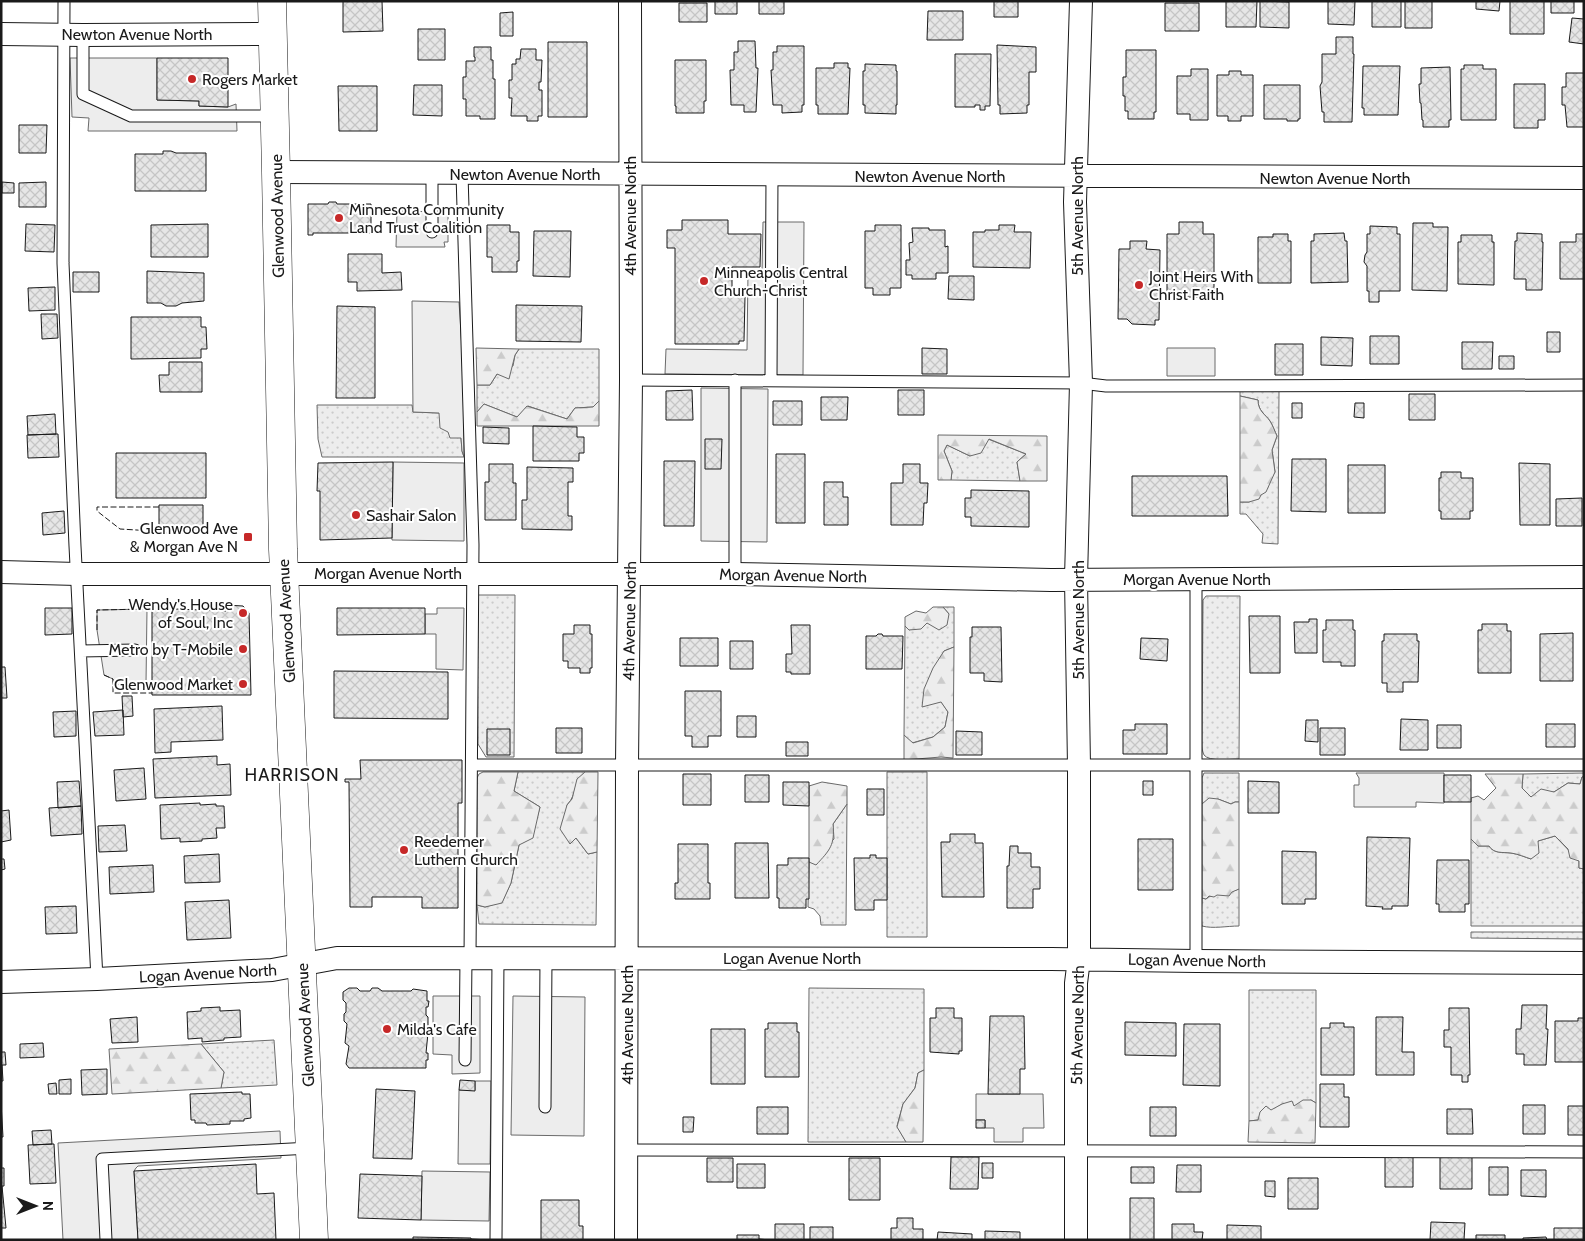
<svg xmlns="http://www.w3.org/2000/svg" width="1585" height="1241" viewBox="0 0 1585 1241" font-family="Cabin,sans-serif">
  <style>
    .green { fill: url(#green-dots); stroke: #6a6a6a }
    .forest { fill: url(#forest-firs); stroke: #6a6a6a }
    .built { fill: #ededed; stroke: #6a6a6a }
    .building { fill: url(#building-cross-hatch); stroke: #1a1a1a }
    .lines { fill: none; stroke-linecap: round; stroke-linejoin: round }
    .lane-casing { stroke: #1a1a1a; stroke-width: 13 }
    .street-casing { stroke: #1a1a1a; stroke-width: 24 }
    .secondary-casing { stroke: #1a1a1a; stroke-width: 29 }
    .lane { stroke: #fff; stroke-width: 11 }
    .street { stroke: #fff; stroke-width: 22 }
    .secondary { stroke: #fff; stroke-width: 28 }
    .fence { stroke: #1a1a1a; stroke-width: 1; stroke-dasharray: 6 2.5; stroke-linecap: butt }
    .poi-dot { fill: #c62828; stroke: #fff; stroke-width: 2 }
    .labels { text-anchor: middle; stroke-width: 4; stroke-linejoin: round; paint-order: stroke }
    .street-label { font-size: 16px; fill: #1a1a1a; stroke: #fff }
    .poi-label { font-size: 16px; fill: #1a1a1a; stroke: #fff; text-anchor: start }
    .neighbourhood-label { font-size: 18px; letter-spacing: 1px; fill: #1a1a1a; stroke: #fff }
  </style>
  <defs>
    <pattern id="green-dots" width="8" height="8" patternUnits="userSpaceOnUse" patternTransform="scale(1.25)"><rect width="8" height="8" fill="#ededed"/><path d="M2 2h.1M6 6h.1" fill="none" stroke="#cbcbcb" stroke-width="1.8" stroke-linecap="round"/></pattern>
    <pattern id="forest-firs" width="22" height="20" patternUnits="userSpaceOnUse" patternTransform="scale(1.25)"><rect width="22" height="20" fill="#ededed"/><path d="M5 1l3.5 6h-7zM16 11l3.5 6h-7z" fill="#cbcbcb"/></pattern>
    <pattern id="building-cross-hatch" width="8" height="8" patternUnits="userSpaceOnUse" patternTransform="scale(1.25)"><rect width="8" height="8" fill="#e6e6e6"/><path d="M0 0l8 8M0 8l8-8" fill="none" stroke="#c5c5c5"/></pattern>
  </defs>
  <rect width="100%" height="100%" fill="#fff"/>
  <path class="green" d="M519,349H599V401L593,407L575,408L567,419L528,406L517,417L484,404L477,412V385H490L497,374L513,366L515,355Z
    M1240,390L1279,391L1278,544L1262,543L1263,534L1246,514H1240V502H1249L1261,495L1275,472L1272,450L1277,436C1275,432 1273,426 1270,421C1265,414 1258,411 1258,400L1240,396Z
    M317,405H412L413,412L439,413L461,438L462,451L464,457H322L318,439Z
    M988,439L1026,454L1017,462L1020,481L951,480L952,471L944,451L947,445L970,456Z
    M477,595H515L514,757H486L478,744Z
    M1206,596H1240L1239,759C1231,759 1209,762 1204,755C1202,751 1202,747 1202,743L1203,600Z
    M943,607H954V647L944,651L923,706L941,701L948,712L945,727L933,737L912,743L904,735L905,626L909,630L949,614Z
    M518,772H585C572,784 578,793 567,805L570,843L576,838L588,854L597,852L596,925L479,924L477,905L485,907L502,902L511,883L519,845L537,818L540,807L514,791Z
    M887,772H927V937H887Z
    M1204,773H1239V802H1235L1231,804L1218,799L1202,804V778Z
    M1584,773V777H1582L1580,784L1568,783L1554,792L1531,797L1522,788L1523,774Z
    M847,804L846,925H821L820,916L814,909L808,907L809,862L834,839L833,824Z
    M1555,836L1579,861V868L1584,869V926H1471V839L1478,846H1489C1494,854 1503,852 1511,853C1518,854 1525,857 1531,859L1538,841Z
    M1239,889V926C1227,926 1213,929 1202,926L1201,920L1202,898L1206,899C1212,893 1230,893 1239,889Z
    M1471,932H1584V939L1471,938Z
    M809,988L924,989V1070L918,1073L915,1088L903,1104L897,1126L906,1142H808Z
    M1249,990H1316V1103L1311,1100L1294,1107L1282,1104L1258,1120L1249,1121Z
    M274,1040L277,1085L221,1088L224,1072L201,1044Z"/>
  <path class="forest" d="M476,348L519,349L515,355L509,379L497,374L490,385H477Z
    M1240,396L1258,400C1258,411 1265,414 1270,421C1273,426 1275,432 1277,436L1272,450L1275,472L1266,492L1261,495L1259,499L1249,502H1240Z
    M599,401V426H477V412L484,404L517,417L527,406L567,419L575,408L593,407Z
    M938,435L1047,436V481H1020L1017,462L1026,454L989,439L981,453L970,456L947,445L944,451L952,471L951,480H938Z
    M933,607H943L949,614L947,625L939,630L927,623L921,629L909,630L905,626V617L916,611L926,613Z
    M954,647L953,758L941,757L904,760V735L913,743L933,737L945,727L948,712L941,702L922,707L924,689L933,668L944,651Z
    M483,772H518L514,791L540,807L533,838L519,845L511,883L502,903L485,907L477,905V778L479,774Z
    M585,772H598L597,852L588,854L576,838L570,844L560,829L567,805L572,799L577,779Z
    M1485,774H1523L1522,788L1531,797L1541,789L1554,792L1568,783L1580,784L1582,777H1584V869L1579,868V861L1570,858L1568,849L1555,836L1538,841L1539,853L1531,859C1525,857 1518,854 1511,853C1503,852 1494,854 1489,846H1478L1471,839V798L1478,796L1484,800L1496,788Z
    M822,782L847,786V804L833,824C835,845 830,850 816,865L809,862V786Z
    M1209,798L1218,799L1231,804L1235,802H1239V889L1232,892L1229,896L1217,895L1214,897L1209,896L1206,899L1202,898V804Z
    M201,1044L224,1072L221,1088L112,1094L109,1049Z
    M924,1070L923,1142H906L897,1127L903,1104L915,1088L918,1073Z
    M1303,1100H1311L1316,1103L1315,1143L1248,1142L1249,1121L1258,1120L1260,1112L1266,1106L1271,1110L1282,1104L1292,1101L1294,1106Z"/>
  <path class="built" d="M70,58H157V100L199,101V106L228,107L236,104L237,131H88L89,118L72,117Z
    M397,211L448,212V242H444L445,247H396Z
    M763,222H804L803,375L665,374L666,349L747,350L748,273H762Z
    M412,301L459,302L464,379V457L462,451L461,438H450L448,432L440,428L439,413L413,412Z
    M1167,348H1215V376H1167Z
    M701,388L768,389L767,542L701,541Z
    M393,462L464,463V541L392,540Z
    M437,608H464L463,670L436,669V634H425V614H437Z
    M147,609L146,683L113,685V679L104,675L97,630V610Z
    M1356,773H1444V803L1416,802V807H1354V785H1359V778Z
    M433,996H480V1073L452,1074V1055L433,1054Z
    M513,996L585,997L584,1136L511,1135Z
    M475,1081H491L490,1164H458L459,1090H475Z
    M976,1094H1043L1044,1128H1023V1142H994V1128H985V1120H976Z
    M280,1131L281,1158L138,1166L136,1168L134,1171L138,1240H63L58,1143Z
    M422,1171L490,1172L489,1221L421,1220Z"/>
  <path class="building" d="M343,1H382L383,31L343,32Z
    M715,1H737V14H715Z
    M759,1H784V14H759Z
    M994,1H1018V17H994Z
    M1226,1H1257L1256,27H1226Z
    M1260,1L1289,2V28L1260,27Z
    M1328,1H1355L1354,25L1328,24Z
    M1372,1H1401V27H1372Z
    M1405,1H1432V28H1405Z
    M1476,1H1500L1499,11L1476,9Z
    M1510,1H1544V34H1510Z
    M1551,1H1574V13H1551Z
    M679,3H707V22H679Z
    M1165,3H1199V31H1165Z
    M928,11H963V40H927Z
    M513,12V36H500V13Z
    M1572,18L1584,19V44L1569,42Z
    M418,29H445V60H418Z
    M1336,37H1353V54H1354L1352,122H1324V112H1322L1320,86L1322,82V54H1336Z
    M738,41H755L756,68H758L756,112H744V105H731L730,70H734V52H738Z
    M548,42H587V117H548Z
    M997,45L1036,47V72H1029V105H1027V113L1000,114V105H998Z
    M777,46H804V105H802V112L782,113V105H773L771,70H773V52H777Z
    M474,47H491V60H493V79H495V119H480V116H466V99H463V77H466V61H475V57H474Z
    M521,49H536V60H542L541,82H539V90H542V116H538V121H527V116H511L512,98H509V80H512V64H516V59H520Z
    M1126,50H1156V112H1154V119H1128V111H1125V96H1123V77H1126Z
    M955,54H991L990,106H985V110H980V105H975V107H955Z
    M157,58H228V107L199,106V101L157,100Z
    M675,60H706V101H704V113H676V106H675Z
    M834,63H848V68H850L848,114H818V105H816V68H834Z
    M865,64L896,65V71H897V105H896V114L865,113V105H863V71H865Z
    M1464,65H1483V69H1496V120H1461V69H1464Z
    M1363,66H1400L1398,115H1364V108H1362Z
    M1450,67L1451,120H1449V127H1423V120H1422L1421,103H1420L1419,84H1421V68Z
    M1191,69H1208V120H1190V114H1177V76H1191Z
    M1229,71H1241V75H1253V116H1241V121H1228V116H1217V75H1229Z
    M1566,73H1584V127H1567L1565,105H1562V87H1566Z
    M1514,84H1545V120H1538V128H1514Z
    M414,85H442V116L413,115Z
    M1264,85H1300V119H1298V121H1287V119H1264Z
    M338,86H377V131H339Z
    M19,125H47L46,153H19Z
    M163,151H171L176,153H206V191H135V154H163Z
    M2,182L14,183V193H2Z
    M46,182V207H19V183Z
    M329,202H336L337,204H371V233H313V235H308V204H328Z
    M682,220H728V234H761L760,267H732V295L745,297L744,341H739V344H675V248H667V230H682Z
    M1179,222H1203V234H1214V297H1167V234H1179Z
    M1413,223H1433V227H1448L1447,291L1412,290Z
    M26,224L55,225L54,252L25,251Z
    M208,224V257H151V225Z
    M487,225H510V232H519V261H517V272H492V257H487Z
    M875,225H901V288H890V295H873V288H865V231H875Z
    M999,225H1015L1014,232H1031L1030,268L973,267V232H985V230H999Z
    M1370,226L1397,227V234H1400V291H1379V302H1369V291H1367V266L1364,262L1365,255L1367,252V234H1370Z
    M912,228H929V230H945V247L948,246V273H936V279H912V275H906V260H910L909,243L913,242Z
    M534,231H571L570,277L533,276Z
    M1344,233L1345,241H1347L1348,282L1311,283V241H1314V234Z
    M1517,233L1542,234V242H1543L1542,290H1526V279H1514L1515,241H1517Z
    M1273,234H1288V241H1291V283H1258V237H1273Z
    M1576,234H1584V279H1560V242H1576Z
    M1461,235H1492V242H1494V285L1458,284V242H1461Z
    M1130,241H1147L1146,249L1160,250L1159,320H1155V325L1132,324L1127,319H1118L1119,249H1130Z
    M348,254H382V273L401,272L402,290L357,291V282H348Z
    M147,271L204,273V301L182,303L176,306H166L161,303H147Z
    M73,272H99V292H73Z
    M949,276H974V300L948,299Z
    M55,287V310L29,311L28,288Z
    M516,305L582,306L581,342L516,341Z
    M337,306L375,307V398H336Z
    M41,314H57L58,338L42,339Z
    M131,317H201V327H206L207,349H201V358L131,359Z
    M1547,332H1560V352H1547Z
    M1370,336H1399V364H1370Z
    M1321,337L1353,338L1352,366L1321,365Z
    M1462,342H1493L1492,369H1462Z
    M1275,344H1303V375H1275Z
    M922,348L947,349V374H922Z
    M1499,356H1514V369H1499Z
    M169,362H202V392H160L159,375H169Z
    M692,390L693,420H666V391Z
    M898,390H924V415H898Z
    M1409,394H1435V420H1409Z
    M821,397H848L847,420H821Z
    M773,401H802V425H773Z
    M1292,403H1302V418H1292Z
    M1355,403H1364V418L1354,417Z
    M55,414L56,434L28,435L27,416Z
    M533,426L577,427V437H584V453H579V461H533Z
    M483,427L509,428V444L483,443Z
    M58,434L59,457L28,458L27,435Z
    M705,439H722L721,469H705Z
    M116,453H206V498H116Z
    M776,454H805V523H776Z
    M1292,459H1326V512L1291,511Z
    M664,461H695L694,526H664Z
    M393,462L392,538L320,540V491H317L318,463Z
    M1519,463L1550,464V525H1520Z
    M489,464H513V483H516V520H485V482H489Z
    M903,464H920V483H928L927,503H924L923,525H891V483H903Z
    M1348,465H1385V513H1348Z
    M527,467L573,468V482H568V516H572V530L522,529V500H527Z
    M1441,472H1461V478H1473V511H1470V519H1441V511H1439V478H1441Z
    M1132,476H1227L1228,516H1132Z
    M824,482H843V497H848V525H824Z
    M971,490L1029,491V527L971,526V517H965V498H971Z
    M1582,498V526H1556V499Z
    M159,505H203V533H159Z
    M64,511L65,533L43,535L42,513Z
    M152,604L175,605V609L226,611L225,605L243,606L249,613L251,695H152Z
    M45,608H72V634L45,635Z
    M337,608H425V634L337,635Z
    M1249,616H1280V673H1250Z
    M1309,619H1317V653H1295L1294,622H1309Z
    M1326,620H1353V630H1355V666H1341V662H1323V630H1326Z
    M1482,624H1507V631H1511V673H1478V630H1482Z
    M574,625H590V634H592V668H590V673H580V668H568V661H563V634H574Z
    M791,625H810V674H791V672H786V654H792Z
    M972,627H1001L1002,682L984,681V673H970V637H972Z
    M1573,633V681H1540V634Z
    M878,634H882L883,636H903L902,669H866V636H876Z
    M1384,634H1417V641H1419L1418,682H1403V692H1387V683H1382V641H1384Z
    M680,638H718V666H680Z
    M1141,638L1168,639L1167,661L1140,659Z
    M730,641H753V669H730Z
    M1,667H5L7,698H1Z
    M334,671L448,672V719L334,718Z
    M685,691H721V736H708V747H692V736H685Z
    M122,696H132L133,716L123,717Z
    M222,706L223,740L171,742V752L155,753L154,709Z
    M123,710L124,735L95,736L93,712Z
    M76,711V736L54,737L53,712Z
    M737,716H756V737H737Z
    M1401,719L1428,720V750H1400Z
    M1306,720H1318V742L1305,741Z
    M1135,724H1167V754H1123V730H1135Z
    M1546,724H1575V747H1546Z
    M1437,725H1461V748H1437Z
    M556,728H582V753H556Z
    M1320,728H1345V755H1320Z
    M487,729H510V755H487Z
    M956,731L982,732V755H956Z
    M786,742H808V756H786Z
    M217,756V765L230,764L231,795L155,798L153,759Z
    M360,760H462V803H458V908H422V897H372V907H350L349,782H345V779H361Z
    M144,768L146,799L116,801L114,770Z
    M683,774H711V805H683Z
    M745,775H769V802H745Z
    M1444,775H1471V802H1444Z
    M79,781L81,806L58,808L57,782Z
    M1143,781H1153V795H1143Z
    M1248,781L1279,782V813H1248Z
    M783,782H809V806L783,805Z
    M867,789H884V815H867Z
    M200,803V805L216,804V806H224L225,828H216L217,838L202,839V841L180,842V838L161,839L160,805Z
    M81,806L82,834L51,836L49,808Z
    M9,810L11,840L1,842V811Z
    M125,825L127,851L99,852L98,826Z
    M950,834H975V843H983L984,897H942L941,842H950Z
    M1367,837L1410,838L1408,906H1392V909H1382L1383,907L1366,906Z
    M1138,839H1173V890H1138Z
    M735,843H768L769,898H735Z
    M678,844H708V883H710V899H675V883H678Z
    M1010,846H1018V853H1031V867H1040V889H1033V908H1007V866H1009Z
    M1282,851L1316,852V899H1305V904H1282Z
    M219,854L220,882L185,883L184,856Z
    M870,855H876V858H887V900H874V910H855L854,858H870Z
    M788,858H809V899H806V908H779V898H777V865H788Z
    M1,859H4L5,869L1,870Z
    M1437,860H1469V904H1465V912H1439V904H1436Z
    M153,865L154,892L110,894L109,867Z
    M229,900L231,938L187,940L185,902Z
    M76,906L77,933L46,934L45,907Z
    M349,988H357L360,991H370L372,988H378L382,991H411L413,989L427,991V1001H429L428,1007H426V1015L428,1017V1028L426,1030L428,1033L426,1053H428V1060H426V1068H349L346,1064L349,1046L345,1043L347,1024L344,1021V1014L346,1012V1003L343,1000V992Z
    M1522,1005H1547L1546,1029H1548L1546,1065H1524V1054H1516V1029H1521Z
    M220,1007V1011L240,1010L241,1037L224,1038V1040L202,1042V1038L188,1039L187,1012L201,1011V1008Z
    M936,1008H954V1018H962V1051H959V1054L930,1052V1018H936Z
    M1449,1008H1469L1470,1075H1468V1082H1462V1075H1451V1047H1444V1030H1449Z
    M990,1016H1024L1025,1069H1020V1094H988Z
    M137,1017L138,1042L112,1043L110,1019Z
    M1376,1017H1403L1402,1052H1414V1075H1376Z
    M1578,1018H1584V1062H1555V1021H1578Z
    M1125,1022L1176,1023V1056L1125,1055Z
    M768,1023H797V1032H799V1077H765V1029H768Z
    M1330,1023H1344V1027H1354V1075H1321V1028H1330Z
    M1184,1024H1220V1086L1183,1085Z
    M711,1029H745V1084H711Z
    M43,1043L44,1057L20,1058V1044Z
    M1,1052H5L6,1065H2L3,1081H1Z
    M107,1069V1094L82,1095L81,1070Z
    M71,1079V1094H59V1080Z
    M460,1080L475,1081V1091L459,1090Z
    M56,1083L57,1094H49L48,1084Z
    M1320,1084H1344V1097H1349V1127H1320Z
    M376,1089L415,1091L412,1159L373,1158Z
    M242,1092V1094H250L251,1118L244,1119V1121H230V1124L207,1125L206,1123H195V1120H191L190,1094Z
    M1,1103L3,1137H1Z
    M1523,1105H1545V1134H1523Z
    M1568,1106H1584V1135H1568Z
    M757,1107H788V1134H757Z
    M1150,1107H1176V1136H1150Z
    M1447,1109H1472L1473,1134H1447Z
    M683,1117H694L693,1132H683Z
    M976,1120H985V1128H976Z
    M51,1130L52,1144L33,1145L32,1131Z
    M54,1144L56,1183L30,1184L28,1145Z
    M951,1157H979L978,1189H950Z
    M1385,1157H1413V1187H1385Z
    M1440,1157H1472V1189H1440Z
    M707,1158H733V1182H707Z
    M849,1158H880V1200H849Z
    M982,1163H993V1178H982Z
    M256,1164L257,1194L274,1193L276,1240H138L134,1171Z
    M737,1164H765V1188H737Z
    M1177,1165H1201V1192H1176Z
    M1131,1167H1154V1183H1131Z
    M1489,1167H1508V1195H1489Z
    M1,1168H4V1186H2L6,1228H1Z
    M1521,1170H1546V1197L1521,1196Z
    M360,1174L422,1176L421,1220L358,1218Z
    M1288,1178H1318V1209H1288Z
    M1265,1181H1275V1197L1265,1196Z
    M1130,1198H1154V1240H1130Z
    M541,1200H579V1226H583V1240H541Z
    M897,1218H913V1229H923V1240H891V1228H897Z
    M1431,1222L1465,1223L1464,1240H1430Z
    M775,1224H804V1240H775Z
    M1172,1224H1194V1232H1203L1202,1240H1172Z
    M1227,1225L1261,1226V1240H1227Z
    M810,1227H833V1240H810Z
    M1554,1228H1584V1240H1554Z
    M985,1231L1020,1232V1240H985Z
    M938,1232L972,1234V1240H937Z
    M737,1235H759V1239L770,1240H737Z
    M1476,1235H1505V1240H1476Z
    M413,1237L471,1238V1239L490,1240H413Z
    M1546,1237L1547,1240H1523V1238Z"/>
  <g class="lines">
    <defs>
      <path id="lane" d="M64,1L63,263L75,546L97,979
        M83,35V94L131,116H275
        M432,174V232
        M462,174L473,545L470,958
        M631,380L1081,383L1106,386L1584,385
        M771,380L772,175
        M735,574V380
        M81,651L135,650
        M472,765H1584
        M1196,961V580
        M465,1060L466,958
        M545,1107L546,958
        M627,1150L1584,1152
        M106,1240L102,1159L310,1148
        M496,1240L498,958"/>
      <path id="street" d="M1,34L83,35L272,34
        M276,172L1584,178
        M1,572L77,574H735L1051,580L1584,577
        M1,982L97,979L272,970L337,958L1051,959L1196,961L1584,963
        M626,1240L627,765L631,380L630,1
        M1076,1240V983L1079,959V766L1076,579L1081,383L1075,202L1081,1"/>
      <path id="secondary" d="M272,1L276,172L283,549L314,1240"/>
    </defs>
    <use href="#lane" class="lane-casing"/>
    <use href="#street" class="street-casing"/>
    <use href="#secondary" class="secondary-casing"/>
    <use href="#lane" class="lane"/>
    <use href="#street" class="street"/>
    <use href="#secondary" class="secondary"/>
    <path class="fence" d="M159,507H97V511L120,529L153,531L159,527
      M97,630V610L149,609L152,608
      M104,675L113,679V693H152"/>
  </g>
  <g class="poi-dot">
    <circle cx="192" cy="79" r="5"/>
    <circle cx="339" cy="218" r="5"/>
    <circle cx="704" cy="281" r="5"/>
    <circle cx="1139" cy="285" r="5"/>
    <circle cx="356" cy="515" r="5"/>
    <rect x="243" y="532" width="10" height="10" rx="2.5"/>
    <circle cx="243" cy="613" r="5"/>
    <circle cx="243" cy="649" r="5"/>
    <circle cx="243" cy="684" r="5"/>
    <circle cx="404" cy="850" r="5"/>
    <circle cx="387" cy="1029" r="5"/>
  </g>
  <g class="labels">
    <g class="street-label">
      <text x="137" y="40">Newton Avenue North</text>
      <text x="525" y="180">Newton Avenue North</text>
      <text x="930" y="182">Newton Avenue North</text>
      <text x="1335" y="184">Newton Avenue North</text>
      <text transform="translate(277 216) rotate(-91)" y="6">Glenwood Avenue</text>
      <text transform="translate(630 216) rotate(-90)" y="6">4th Avenue North</text>
      <text transform="translate(1077 216) rotate(-90)" y="6">5th Avenue North</text>
      <text x="388" y="579">Morgan Avenue North</text>
      <text transform="translate(793 575) rotate(1)" y="6">Morgan Avenue North</text>
      <text x="1197" y="585">Morgan Avenue North</text>
      <text transform="translate(1078 620) rotate(-90)" y="6">5th Avenue North</text>
      <text transform="translate(286 621) rotate(-93)" y="6">Glenwood Avenue</text>
      <text transform="translate(629 621) rotate(-89)" y="6">4th Avenue North</text>
      <text x="792" y="964">Logan Avenue North</text>
      <text transform="translate(1197 960) rotate(1)" y="6">Logan Avenue North</text>
      <text transform="translate(208 973) rotate(-3)" y="6">Logan Avenue North</text>
      <text transform="translate(305 1025) rotate(-93)" y="6">Glenwood Avenue</text>
      <text transform="translate(627 1025) rotate(-90)" y="6">4th Avenue North</text>
      <text transform="translate(1077 1025) rotate(-89)" y="6">5th Avenue North</text>
    </g>
    <g class="poi-label">
      <text x="202" y="85">Rogers Market</text>
      <text x="349" y="215">Minnesota Community<tspan x="349" dy="18">Land Trust Coalition</tspan></text>
      <text x="714" y="278">Minneapolis Central<tspan x="714" dy="18">Church-Christ</tspan></text>
      <text x="1149" y="282">Joint Heirs With<tspan x="1149" dy="18">Christ Faith</tspan></text>
      <text x="366" y="521">Sashair Salon</text>
      <text x="238" y="534" text-anchor="end">Glenwood Ave<tspan x="238" dy="18">&amp; Morgan Ave N</tspan></text>
      <text x="233" y="610" text-anchor="end">Wendy's House<tspan x="233" dy="18">of Soul, Inc</tspan></text>
      <text x="233" y="655" text-anchor="end">Metro by T-Mobile</text>
      <text x="233" y="690" text-anchor="end">Glenwood Market</text>
      <text x="414" y="847">Reedemer<tspan x="414" dy="18">Luthern Church</tspan></text>
      <text x="397" y="1035">Milda's Cafe</text>
    </g>
    <g class="neighbourhood-label">
      <text x="292" y="781">HARRISON</text>
    </g>
  </g>
  <rect width="1585" height="1241" fill="none" stroke="#1a1a1a" stroke-width="5"/>
  <g transform="translate(35 1206) rotate(90)" stroke="#ffffff" stroke-width="4" paint-order="stroke">
  <path d="M0-4L9 19L0 12L-9 19Z" fill="#1a1a1a"/>
  <text y="-8" font-size="14" font-weight="bold" text-anchor="middle" fill="#1a1a1a">N</text>
  </g>
</svg>
